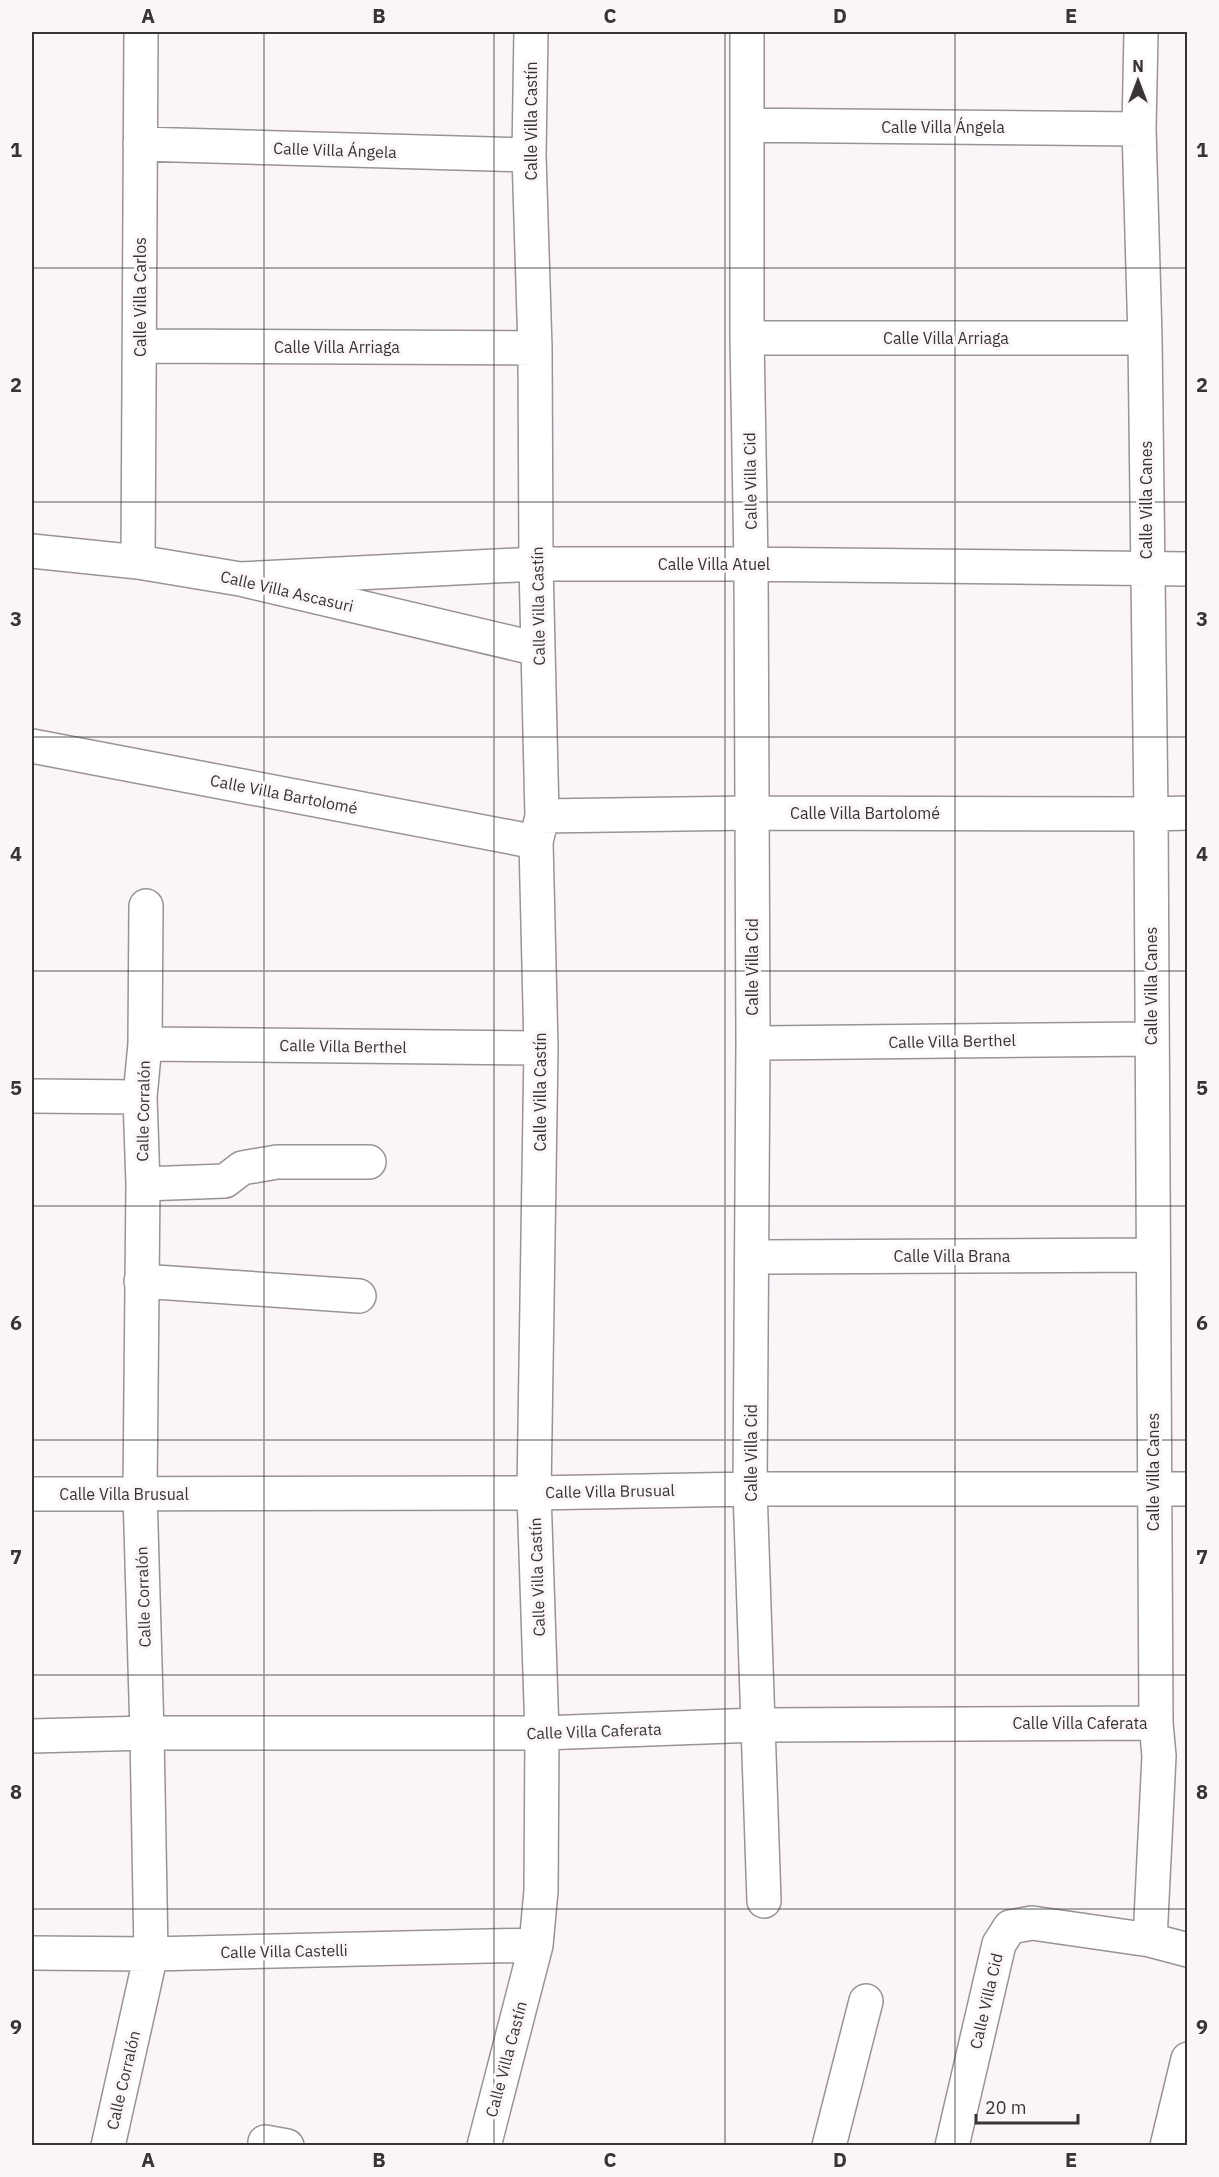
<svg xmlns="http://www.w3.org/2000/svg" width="1219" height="2177" viewBox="0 0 1219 2177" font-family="'IBM Plex Sans',sans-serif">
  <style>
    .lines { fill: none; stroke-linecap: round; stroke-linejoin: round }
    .street-casing { stroke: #999398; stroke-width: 36 }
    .street { stroke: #fff; stroke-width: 33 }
    .grid { fill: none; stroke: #373436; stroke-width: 1.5; stroke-opacity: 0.55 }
    .labels { text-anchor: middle; stroke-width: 6; stroke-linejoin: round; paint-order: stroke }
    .street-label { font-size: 16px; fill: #373436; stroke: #fbf5fa }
    .neatline { fill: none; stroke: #373436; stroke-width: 2 }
    .grid-label { font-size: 20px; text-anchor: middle; font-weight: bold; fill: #373436 }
  </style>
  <rect width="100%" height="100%" fill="#fbf5fa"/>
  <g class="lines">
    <defs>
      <path id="street" d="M747,32V338L751,564L753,1043L750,1489L764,1901
        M1141,32L1139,129L1145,338L1151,814L1156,1723L1159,1756L1150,1940
        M748,125L1139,129
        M140,144L529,155
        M747,338H1145
        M140,346L535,348
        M32,551L138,562L240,579L538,649
        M138,562L141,32
        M240,579L536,564H751L1188,569
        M32,746L536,842
        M542,816L751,813L1151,814L1188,813
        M753,1043L1151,1039
        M145,1044L541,1048
        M32,1096L140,1097
        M143,1184L225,1181L242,1168L277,1162H369
        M752,1257L1152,1255
        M141,1281L359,1296
        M32,1494L534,1493L750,1489H1188
        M32,1736L147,1733H542L757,1725L1156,1723
        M32,1953L151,1954L536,1945
        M265,2142L287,2146
        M108,2146L151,1954L147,1733L140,1493L143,1184L140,1097L145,1044L146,906
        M484,2146L536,1945L541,1891L542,1733L534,1493L541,1048L536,842L542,816L536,564L535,348L529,155L531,32
        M829,2146L866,2001
        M952,2146L999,1944L1010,1927L1032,1923L1150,1940L1188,1950
        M1167,2146L1188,2059"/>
    </defs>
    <use href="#street" class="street-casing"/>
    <use href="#street" class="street"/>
  </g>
  <path class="grid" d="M264,32V2146M494,32V2146M725,32V2146M955,32V2146M32,268H1188M32,502H1188M32,737H1188M32,971H1188M32,1206H1188M32,1440H1188M32,1675H1188M32,1909H1188"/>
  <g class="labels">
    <g class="street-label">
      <text transform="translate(531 121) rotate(-90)" y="6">Calle Villa Castín</text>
      <text x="943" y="133">Calle Villa Ángela</text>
      <text transform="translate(335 150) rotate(2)" y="6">Calle Villa Ángela</text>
      <text transform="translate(140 297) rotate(-90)" y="6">Calle Villa Carlos</text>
      <text x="946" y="344">Calle Villa Arriaga</text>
      <text x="337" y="353">Calle Villa Arriaga</text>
      <text transform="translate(750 481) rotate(-91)" y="6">Calle Villa Cid</text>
      <text transform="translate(1146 500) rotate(-90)" y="6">Calle Villa Canes</text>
      <text x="714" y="570">Calle Villa Atuel</text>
      <text transform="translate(287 591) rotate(13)" y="6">Calle Villa Ascasuri</text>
      <text transform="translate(538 606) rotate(-91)" y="6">Calle Villa Castín</text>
      <text transform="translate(284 794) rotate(11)" y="6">Calle Villa Bartolomé</text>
      <text x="865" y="819">Calle Villa Bartolomé</text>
      <text transform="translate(752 967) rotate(-90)" y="6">Calle Villa Cid</text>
      <text transform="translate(1151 986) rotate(-90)" y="6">Calle Villa Canes</text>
      <text transform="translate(952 1041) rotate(-1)" y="6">Calle Villa Berthel</text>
      <text transform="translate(343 1046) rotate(1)" y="6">Calle Villa Berthel</text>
      <text transform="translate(540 1092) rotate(-90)" y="6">Calle Villa Castín</text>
      <text transform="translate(143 1111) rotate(-89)" y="6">Calle Corralón</text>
      <text x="952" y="1262">Calle Villa Brana</text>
      <text transform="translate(751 1453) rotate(-90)" y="6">Calle Villa Cid</text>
      <text transform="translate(1153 1472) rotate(-90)" y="6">Calle Villa Canes</text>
      <text transform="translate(610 1491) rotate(-1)" y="6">Calle Villa Brusual</text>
      <text x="124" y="1500">Calle Villa Brusual</text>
      <text transform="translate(537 1577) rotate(-92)" y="6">Calle Villa Castín</text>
      <text transform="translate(143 1597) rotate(-92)" y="6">Calle Corralón</text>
      <text x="1080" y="1729">Calle Villa Caferata</text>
      <text transform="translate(594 1731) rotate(-2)" y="6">Calle Villa Caferata</text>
      <text transform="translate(284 1951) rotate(-1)" y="6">Calle Villa Castelli</text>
      <text transform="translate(986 2001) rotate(-77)" y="6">Calle Villa Cid</text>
      <text transform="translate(506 2059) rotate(-75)" y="6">Calle Villa Castín</text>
      <text transform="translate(123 2080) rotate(-77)" y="6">Calle Corralón</text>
    </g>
  </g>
  <rect width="1219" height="2177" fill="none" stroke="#fbf5fa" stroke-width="66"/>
  <g transform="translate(1138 81)" stroke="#fbf5fa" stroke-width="4.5" paint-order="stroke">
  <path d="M0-4.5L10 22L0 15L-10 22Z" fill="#373436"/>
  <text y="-9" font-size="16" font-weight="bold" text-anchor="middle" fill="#373436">N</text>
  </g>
  <path d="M976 2114v9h102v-9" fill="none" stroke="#373436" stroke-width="3"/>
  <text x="985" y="2114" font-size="18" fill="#373436" stroke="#fbf5fa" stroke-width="4.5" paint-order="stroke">20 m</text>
  <rect x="33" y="33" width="1153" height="2111" class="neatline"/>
  <g class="grid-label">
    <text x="148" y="23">A</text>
    <text x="379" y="23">B</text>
    <text x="610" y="23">C</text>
    <text x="840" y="23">D</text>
    <text x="1071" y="23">E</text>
    <text x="16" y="157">1</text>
    <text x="1202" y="157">1</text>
    <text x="16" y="392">2</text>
    <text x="1202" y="392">2</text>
    <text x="16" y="626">3</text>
    <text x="1202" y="626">3</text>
    <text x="16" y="861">4</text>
    <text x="1202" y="861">4</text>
    <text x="16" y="1095">5</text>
    <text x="1202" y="1095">5</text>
    <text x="16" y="1330">6</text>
    <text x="1202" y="1330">6</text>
    <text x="16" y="1564">7</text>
    <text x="1202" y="1564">7</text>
    <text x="16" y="1799">8</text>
    <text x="1202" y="1799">8</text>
    <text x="16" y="2034">9</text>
    <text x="1202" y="2034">9</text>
    <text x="148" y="2167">A</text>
    <text x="379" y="2167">B</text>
    <text x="610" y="2167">C</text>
    <text x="840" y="2167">D</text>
    <text x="1071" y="2167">E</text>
  </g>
</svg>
